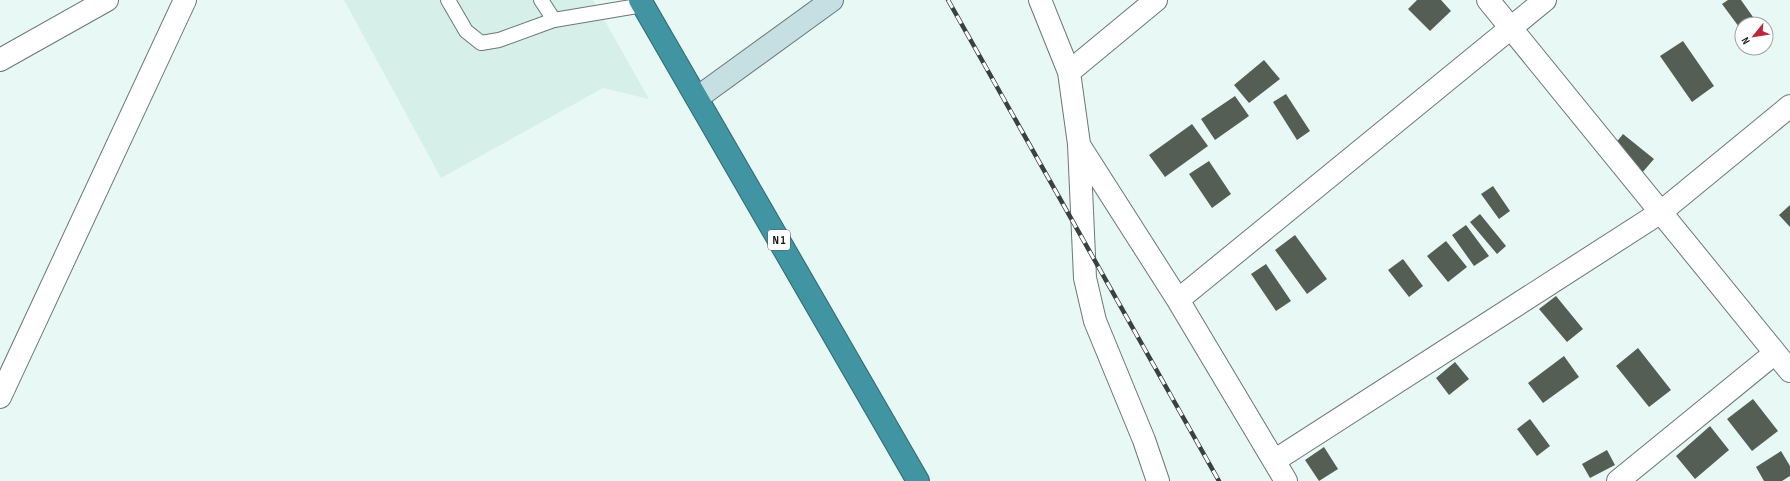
<svg xmlns="http://www.w3.org/2000/svg" width="1790" height="481" viewBox="0 0 1790 481" font-family="'Sofia Sans Condensed',sans-serif">
  <style>
    .built { fill: #d6f0e9 }
    .building { fill: #555e55 }
    .lines { fill: none; stroke-linecap: round; stroke-linejoin: round }
    .lane-casing { stroke: #6a7875; stroke-width: 16 }
    .street-casing { stroke: #6a7875; stroke-width: 24 }
    .secondary-casing { stroke: #6a7875; stroke-width: 24 }
    .highway-casing { stroke: #316971; stroke-width: 24 }
    .lane { stroke: #fff; stroke-width: 14 }
    .street { stroke: #fff; stroke-width: 22 }
    .secondary { stroke: #c6dfe3; stroke-width: 22 }
    .highway { stroke: #4194a2; stroke-width: 22 }
    .rail-casing { stroke: #3a423f; stroke-width: 4.5 }
    .rail { stroke: #fff; stroke-width: 3; stroke-dasharray: 9; stroke-linecap: butt }
    .labels { text-anchor: middle; stroke-width: 4; stroke-linejoin: round; paint-order: stroke }
    .shield { fill: #fff; stroke: #595d5c; stroke-width: 1 }
    .shield-label { font-size: 12px; font-weight: bold; fill: #121816 }
  </style>
  <rect width="100%" height="100%" fill="#e8f8f4"/>
  <path class="built" d="M344,0H593L649,99L603,88L441,178Z"/>
  <path class="building" d="M1417,0H1441L1451,11L1430,31L1408,9Z
    M1728,0H1741L1758,24H1742V31L1722,4Z
    M1683,41L1714,86L1692,102L1660,56Z
    M1264,60L1280,79L1249,103L1234,85Z
    M1286,94L1310,131L1297,140L1273,102Z
    M1235,96L1249,116L1215,140L1201,119Z
    M1192,124L1208,146L1165,177L1149,155Z
    M1623,134L1654,159L1641,174L1611,149Z
    M1209,161L1231,194L1212,208L1189,174Z
    M1493,186L1510,211L1499,219L1481,194Z
    M1790,205V227L1779,215Z
    M1480,214L1506,246L1497,254L1470,222Z
    M1466,225L1489,256L1474,266L1452,235Z
    M1295,235L1327,279L1307,294L1275,250Z
    M1446,241L1467,267L1448,282L1427,256Z
    M1403,259L1423,286L1409,297L1388,270Z
    M1266,264L1291,301L1276,311L1251,274Z
    M1556,296L1583,329L1567,342L1539,309Z
    M1638,348L1671,390L1649,407L1616,366Z
    M1564,356L1579,377L1543,403L1528,383Z
    M1455,362L1469,379L1449,395L1436,378Z
    M1753,399L1778,431L1752,451L1727,419Z
    M1530,419L1550,446L1537,456L1517,429Z
    M1710,426L1729,450L1695,479L1676,456Z
    M1324,447L1338,469L1319,481L1305,460Z
    M1607,450L1615,465L1590,478L1582,464Z
    M1781,451L1790,466V476L1782,481H1764L1756,467Z"/>
  <g class="lines">
    <defs>
      <path id="lane" d="M448,0L466,31L481,43L499,40L554,20
        M541,0L554,20L643,5"/>
      <path id="street" d="M1040,0L1069,72L1079,144L1085,278L1095,321L1144,440L1158,481
        M1488,0L1790,371
        M0,60L107,0
        M1069,72L1156,0
        M1079,145L1178,300L1286,481
        M1178,300L1545,0
        M0,397L185,0
        M1274,461L1661,212L1790,106
        M1618,481L1775,353"/>
      <path id="secondary" d="M697,98L832,0"/>
      <path id="highway" d="M640,0L918,481"/>
    </defs>
    <use href="#lane" class="lane-casing"/>
    <use href="#street" class="street-casing"/>
    <use href="#secondary" class="secondary-casing"/>
    <use href="#highway" class="highway-casing"/>
    <use href="#lane" class="lane"/>
    <use href="#street" class="street"/>
    <use href="#secondary" class="secondary"/>
    <use href="#highway" class="highway"/>
    <defs>
      <path id="rail" d="M948,0L1219,481"/>
    </defs>
    <use href="#rail" class="rail-casing"/>
    <use href="#rail" class="rail"/>
  </g>
  <g class="labels">
    <rect class="shield" x="768" y="230" width="22" height="20" rx="3"/>
    <g class="shield-label">
      <text x="779" y="244">N 1</text>
    </g>
  </g>
  <g transform="translate(1754 36) rotate(240)"><circle r="19" fill="#ffffff" stroke="#a0a3a2"/>
  <path d="M0-3L7 15L0 10L-7 15Z" fill="#b9283c"/>
  <text y="-6" font-size="11" font-weight="bold" text-anchor="middle" fill="#121816">N</text>
  </g>
</svg>
